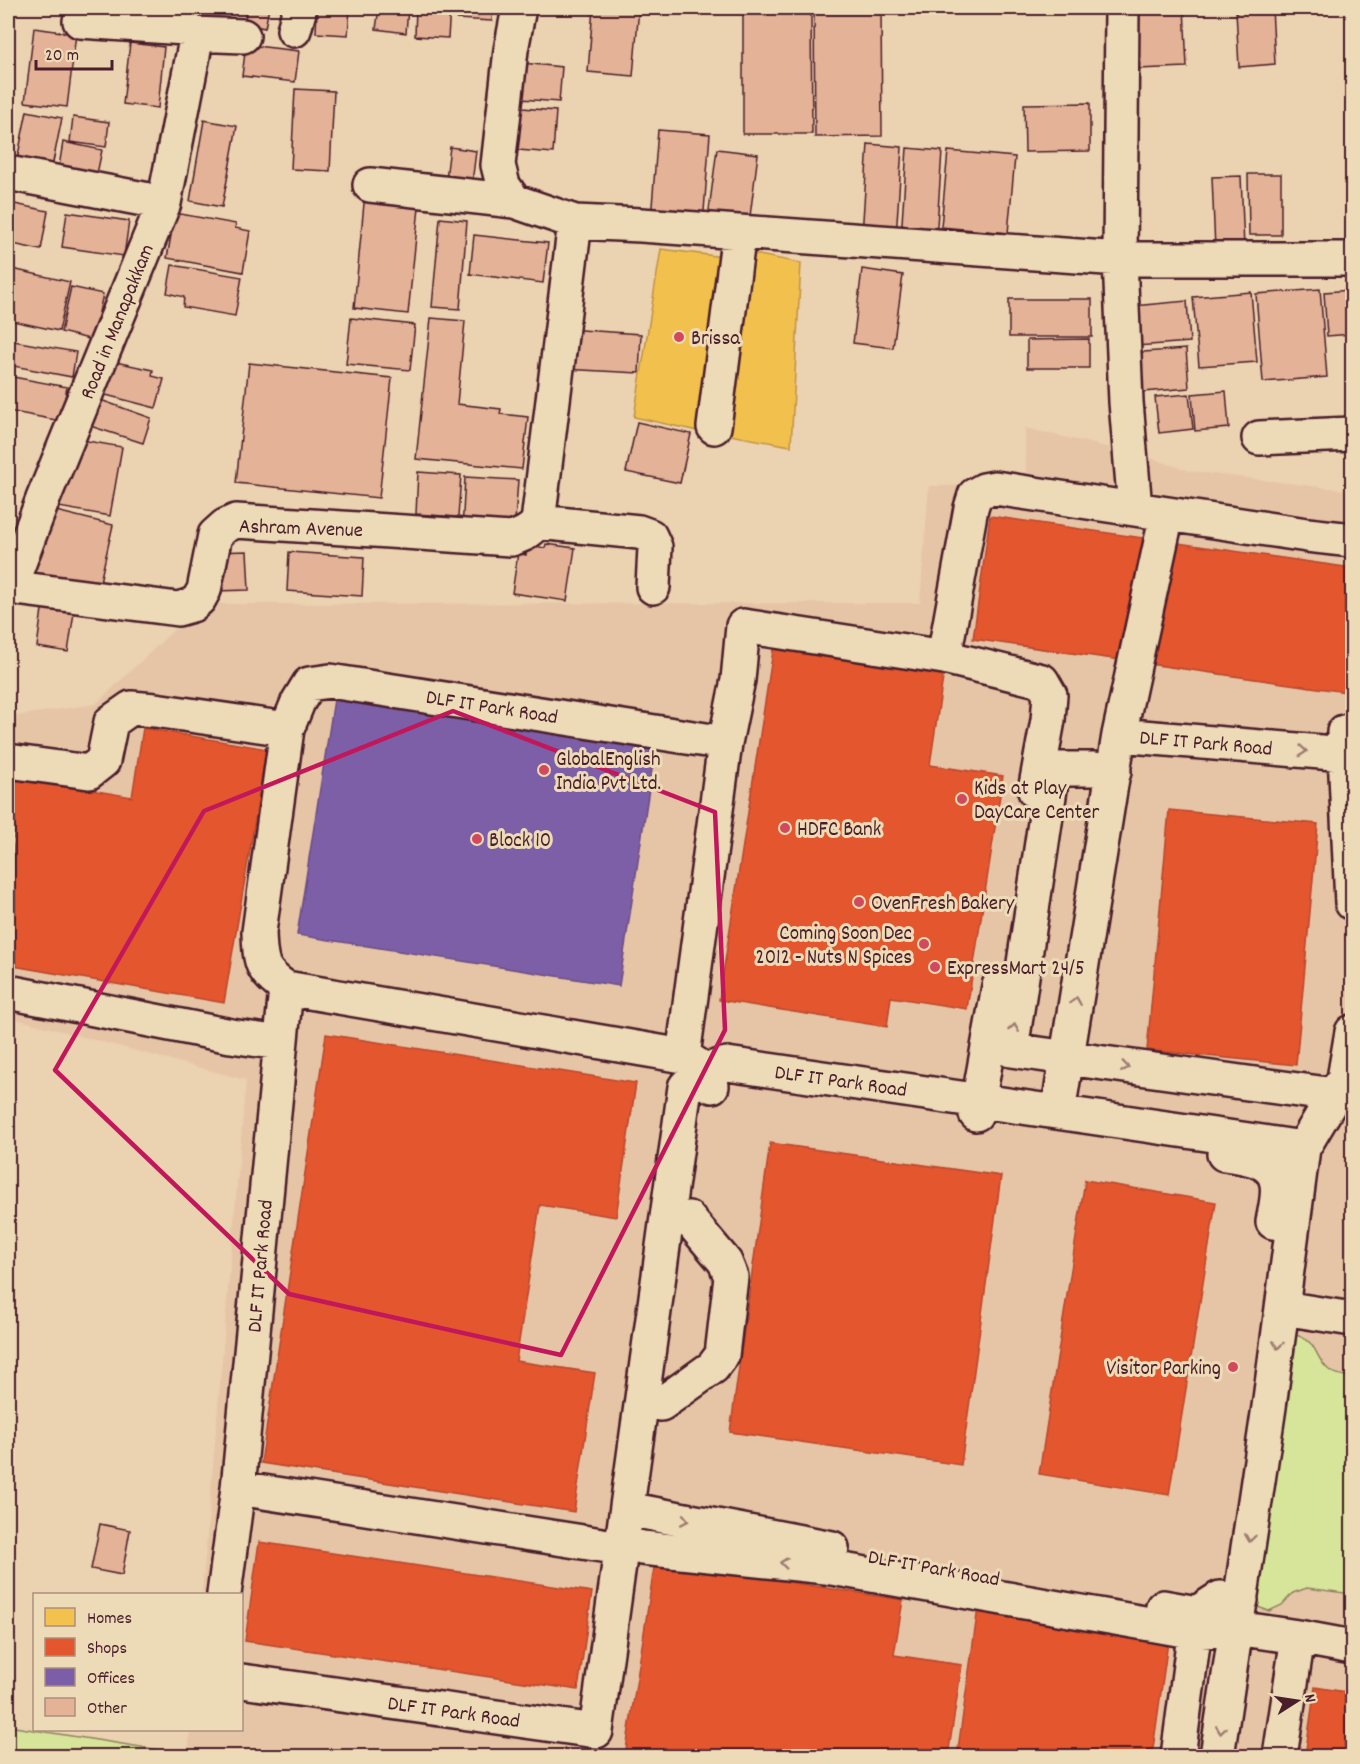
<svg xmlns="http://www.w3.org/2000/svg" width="1360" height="1764" viewBox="0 0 1360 1764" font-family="Dekko,sans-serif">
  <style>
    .built { fill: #e6c5a6 }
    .green { fill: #d6e599; stroke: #908262; stroke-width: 1.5 }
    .homes { fill: #f2c14e; stroke: #c09044; stroke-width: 1.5 }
    .shops { fill: #e4572e; stroke: #b6462d; stroke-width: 1.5 }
    .offices { fill: #7b5ea7; stroke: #6c4b82; stroke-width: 1.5 }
    .building { fill: #e4b296; stroke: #4a1f2b; stroke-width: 1.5 }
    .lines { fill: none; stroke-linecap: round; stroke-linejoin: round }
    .minor-casing { stroke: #4a1f2b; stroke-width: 38 }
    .minor { stroke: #eddab7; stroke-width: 33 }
    .oneway { stroke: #9c7c71 }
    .marked { fill: none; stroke: #c2185b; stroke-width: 4.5; stroke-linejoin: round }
    .poi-dot { fill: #d1495b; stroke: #eddab7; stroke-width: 2 }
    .labels { text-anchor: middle; stroke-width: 6; stroke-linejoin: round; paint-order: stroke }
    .street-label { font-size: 21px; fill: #4a1f2b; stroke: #eddab7 }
    .poi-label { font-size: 21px; fill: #4a1f2b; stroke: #eddab7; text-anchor: start }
  </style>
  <rect width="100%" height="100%" fill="#ebd2b0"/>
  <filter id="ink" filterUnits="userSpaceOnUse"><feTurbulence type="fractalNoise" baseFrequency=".0167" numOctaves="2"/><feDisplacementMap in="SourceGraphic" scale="12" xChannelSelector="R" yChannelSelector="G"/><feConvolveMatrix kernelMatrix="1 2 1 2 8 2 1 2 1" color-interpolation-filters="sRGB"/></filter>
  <g filter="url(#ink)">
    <path class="built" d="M1025,428L1145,456L1189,471L1352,491V1756H188L190,1730H242V1594H202L246,1080L8,1017V717L96,704L201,604L920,603L929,486L1026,485Z"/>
    <path class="green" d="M1296,1335C1319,1342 1314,1358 1329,1370C1335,1375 1345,1376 1352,1377V1594L1307,1588L1293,1593L1282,1605L1269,1611L1255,1606L1287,1341Z
      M8,1726L179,1753L184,1756H8Z"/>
    <path class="homes" d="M661,249L723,257L698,431L634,417Z
      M749,253L801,263L791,446L724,434Z"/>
    <path class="shops" d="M990,516L1352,568V693L973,639Z
      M774,644L944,671L930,765L1003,776L967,1009L891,997L887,1027L719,1000Z
      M143,728L267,749L224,1003L8,965V883L15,839L8,838V776L132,797Z
      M1169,810L1318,824L1296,1065L1147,1050Z
      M326,1034L636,1083L616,1217L540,1205L516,1361L595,1373L574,1512L261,1463Z
      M770,1143L1001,1176L961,1465L730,1432Z
      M1085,1180L1216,1202L1169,1495L1039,1474Z
      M259,1542L592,1592L578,1690L245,1641Z
      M655,1561L903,1600L894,1655L962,1665L948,1756H625Z
      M978,1608L1169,1635L1152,1756H957Z
      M1315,1687L1352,1693V1756H1305Z"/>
    <path class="offices" d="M335,693L656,743L619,986L297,935Z"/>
    <path class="building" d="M247,8H269L265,28L244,24Z
      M317,8H350L348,35L316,33Z
      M379,8H408L406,33L376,29Z
      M416,8H450L448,38L415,36Z
      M457,8H493L492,21L457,19Z
      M593,8H639L633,76L588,72Z
      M1184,8L1187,67L1137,69L1134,11Z
      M1272,8L1275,64L1239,67L1236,11Z
      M881,10L882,136L815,137L814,11Z
      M811,13L812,134H743V14Z
      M34,28L76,34L67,107L25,102Z
      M130,43L164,47L158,108L123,104Z
      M246,45L299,51L295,82L242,76Z
      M512,62L562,67L559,102L509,98Z
      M295,89L334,91L330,171L291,169Z
      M1090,103V151L1025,152L1024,104Z
      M511,107L556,111L553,153L507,149Z
      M27,111L62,118L52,167L17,160Z
      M73,117L109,122L106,147L70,142Z
      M204,120L237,126L222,207L190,201Z
      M658,130L710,134L703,224L651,219Z
      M63,142L102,150L97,174L59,167Z
      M868,144L902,147L896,237L862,235Z
      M450,147L476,151L471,191L445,187Z
      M907,148L942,151L936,241L901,238Z
      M717,149L758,154L749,224L708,218Z
      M948,151L1015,157L1008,233L941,227Z
      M1248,174H1281V235H1249Z
      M1241,176L1244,248L1215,249L1212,177Z
      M365,193L420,198L408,314L354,308Z
      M10,203L48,211L41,250L8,243V218Z
      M67,212L129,221L124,256L62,247Z
      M175,213L236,224L235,228L250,231L243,272L167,258Z
      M440,218L467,221L460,309L432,307Z
      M474,235L548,243L543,283L470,274Z
      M172,265L242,277L235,316L183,307L184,297L167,293Z
      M8,268L70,282L59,331L8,320Z
      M862,269L903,275L893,348L853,343Z
      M71,287L103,294L93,340L61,332Z
      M1320,289L1327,377L1263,382L1256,294Z
      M1352,290V334L1327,336L1324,292Z
      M1251,292L1257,362L1199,366L1193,297Z
      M1009,299H1092V337H1009Z
      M1187,301L1190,342L1136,346L1133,306Z
      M351,318L415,325L410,370L346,364Z
      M431,318L465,321L457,404L501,409L500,414L528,417L522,469L416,459Z
      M566,329L641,334L639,373L563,369Z
      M1089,339V368H1027V340Z
      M8,340L76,352L72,377L8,365Z
      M1186,349L1189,388L1132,393L1129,353Z
      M111,361L153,370L152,376L164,379L156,408L102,394Z
      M249,363L392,378L379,498L236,483Z
      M8,376L67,387L61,421L8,411Z
      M1226,391L1229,428L1195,431L1192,394Z
      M1189,394L1193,429L1159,433L1155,397Z
      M95,398L151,418L143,443L87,425Z
      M637,422L691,434L680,483L626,472Z
      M70,438L122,447L110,516L53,506Z
      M418,472L461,475L458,517L416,514Z
      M465,477L518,480L514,534L462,531Z
      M44,508L113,525L97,595L28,578Z
      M546,544L575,548L567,601L512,593L518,553L526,555L527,545L545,548Z
      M247,551L249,590L215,591L213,552Z
      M289,552L364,557L362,596L287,591Z
      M43,602L75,606L68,652L37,647Z
      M100,1524L130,1530L122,1575L91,1569Z"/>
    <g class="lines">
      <defs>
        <path id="minor" d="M519,8L511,50L498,165L503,185L514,201L575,222L641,225L1120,259H1352
          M1122,8L1120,259L1126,402L1135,509
          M80,21L185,28L193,34L195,45L164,203
          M294,30L300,8
          M193,34L243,36
          M8,173L164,203L43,499L10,587
          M370,185L514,201
          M714,427L739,232
          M1259,438L1352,434
          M538,522L639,532L650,536L655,547L653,587
          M8,587L178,609L192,605L199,599L204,590L215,535L225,526L236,521L511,539C523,535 530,532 538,522L575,222
          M944,657L1042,681L1050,695L1048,720L1035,791
          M1352,730L1344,732L1352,903
          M1119,735L1345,754
          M8,761L89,772L103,761L111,722L131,708L155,710L287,729
          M1114,772L1094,769H1053L1011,1050L1334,1095
          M8,992L231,1036L280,1043
          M683,1056L286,988C260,971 260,961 259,932L287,729L298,702L309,684L330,681L725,743
          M712,1086L705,1070L683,1056L725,743L738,680L743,626L944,657L971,508L975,495L984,490L995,488L1307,535L1352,540
          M1058,1112L1119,735L1167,514
          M976,1114L999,986
          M1224,1154C1244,1157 1274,1159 1277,1184C1279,1196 1275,1210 1273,1222
          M1286,1161L1303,1148L1344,1079L1352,1032
          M1283,1308L1352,1319
          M661,1404L713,1367L722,1355L731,1277L725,1262L688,1218
          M238,1488L621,1548
          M627,1509L832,1548
          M622,1542L642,1548L826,1567L1195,1632L1236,1628L1298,1637L1352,1647
          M224,1594L238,1488L286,988
          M1163,1607L1197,1613L1220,1598L1241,1600
          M242,1681L596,1731L685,1087C698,1072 708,1069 727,1064L1303,1148L1269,1407L1217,1756
          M1178,1756L1197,1613
          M1280,1756L1298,1637"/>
      </defs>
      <use href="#minor" class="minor-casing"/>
      <use href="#minor" class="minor"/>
    </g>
    <defs><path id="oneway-chevron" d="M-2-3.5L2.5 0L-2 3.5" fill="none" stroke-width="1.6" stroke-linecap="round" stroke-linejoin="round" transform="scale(1.5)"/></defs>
    <g class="oneway">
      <use href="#oneway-chevron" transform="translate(1303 751) rotate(5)"/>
      <use href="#oneway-chevron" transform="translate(1076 1001) rotate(-81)"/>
      <use href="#oneway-chevron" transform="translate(1014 1028) rotate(-81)"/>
      <use href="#oneway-chevron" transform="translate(1125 1067) rotate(8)"/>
      <use href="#oneway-chevron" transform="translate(1278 1345) rotate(98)"/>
      <use href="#oneway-chevron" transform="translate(685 1520) rotate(11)"/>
      <use href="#oneway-chevron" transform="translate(1250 1538) rotate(98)"/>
      <use href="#oneway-chevron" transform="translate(784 1563) rotate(-174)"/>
      <use href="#oneway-chevron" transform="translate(1221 1730) rotate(98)"/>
    </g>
  </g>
  <path class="marked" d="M453,711L715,812L725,1030L561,1355L289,1294L55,1070L204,811Z"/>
  <g class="poi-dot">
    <circle cx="679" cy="337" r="6"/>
    <circle cx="544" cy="770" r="6"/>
    <circle cx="962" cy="799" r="6"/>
    <circle cx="785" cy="828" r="6"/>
    <circle cx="477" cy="839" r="6"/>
    <circle cx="859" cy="902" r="6"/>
    <circle cx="924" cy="944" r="6"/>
    <circle cx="935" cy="967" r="6"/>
    <circle cx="1233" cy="1367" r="6"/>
  </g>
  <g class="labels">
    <g class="street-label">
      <text transform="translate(116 321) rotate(-68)" y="7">Road in Manapakkam</text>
      <text transform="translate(301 527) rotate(2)" y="7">Ashram Avenue</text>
      <text transform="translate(492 706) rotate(9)" y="7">DLF IT Park Road</text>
      <text transform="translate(1206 742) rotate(5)" y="7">DLF IT Park Road</text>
      <text transform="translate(841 1080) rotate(8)" y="7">DLF IT Park Road</text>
      <text transform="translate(259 1266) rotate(-85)" y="7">DLF IT Park Road</text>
      <text transform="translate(934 1567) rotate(10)" y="7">DLF IT Park Road</text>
      <text transform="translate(454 1711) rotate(8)" y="7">DLF IT Park Road</text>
    </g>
    <g class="poi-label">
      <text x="691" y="344">Brissa</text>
      <text x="556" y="765">GlobalEnglish<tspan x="556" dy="24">India Pvt Ltd.</tspan></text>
      <text x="974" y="794">Kids at Play<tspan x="974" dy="24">DayCare Center</tspan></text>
      <text x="797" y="835">HDFC Bank</text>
      <text x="489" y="846">Block 10</text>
      <text x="871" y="909">OvenFresh Bakery</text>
      <text x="912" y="939" text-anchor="end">Coming Soon Dec<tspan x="912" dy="24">2012 - Nuts N Spices</tspan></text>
      <text x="947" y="974">ExpressMart 24/5</text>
      <text x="1221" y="1374" text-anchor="end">Visitor Parking</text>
    </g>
  </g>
  <rect width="1360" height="1764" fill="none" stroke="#eddab7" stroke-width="30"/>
  <rect x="15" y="15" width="1330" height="1734" fill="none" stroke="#4a1f2b" stroke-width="2" filter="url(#ink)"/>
  <rect x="33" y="1593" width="210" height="138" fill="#eddab7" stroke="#ac8f7f" stroke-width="1.5"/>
  <rect x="45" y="1608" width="30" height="18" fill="#f2c14e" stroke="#ac8f7f" stroke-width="1.5"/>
  <text x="87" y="1623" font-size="18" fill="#4a1f2b">Homes</text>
  <rect x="45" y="1638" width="30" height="18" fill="#e4572e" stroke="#ac8f7f" stroke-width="1.5"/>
  <text x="87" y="1653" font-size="18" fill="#4a1f2b">Shops</text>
  <rect x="45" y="1668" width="30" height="18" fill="#7b5ea7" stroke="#ac8f7f" stroke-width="1.5"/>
  <text x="87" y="1683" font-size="18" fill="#4a1f2b">Offices</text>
  <rect x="45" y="1698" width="30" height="18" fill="#e4b296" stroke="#ac8f7f" stroke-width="1.5"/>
  <text x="87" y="1713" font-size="18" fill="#4a1f2b">Other</text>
  <g transform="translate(1297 1701) rotate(78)" stroke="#eddab7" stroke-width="4.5" paint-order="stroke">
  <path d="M0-4.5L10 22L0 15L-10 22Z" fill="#4a1f2b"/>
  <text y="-9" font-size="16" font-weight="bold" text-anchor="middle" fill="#4a1f2b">N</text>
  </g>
  <path d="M36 60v9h76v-9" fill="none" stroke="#4a1f2b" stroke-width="3"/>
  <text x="45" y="60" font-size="18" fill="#4a1f2b" stroke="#eddab7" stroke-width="4.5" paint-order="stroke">20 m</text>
</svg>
